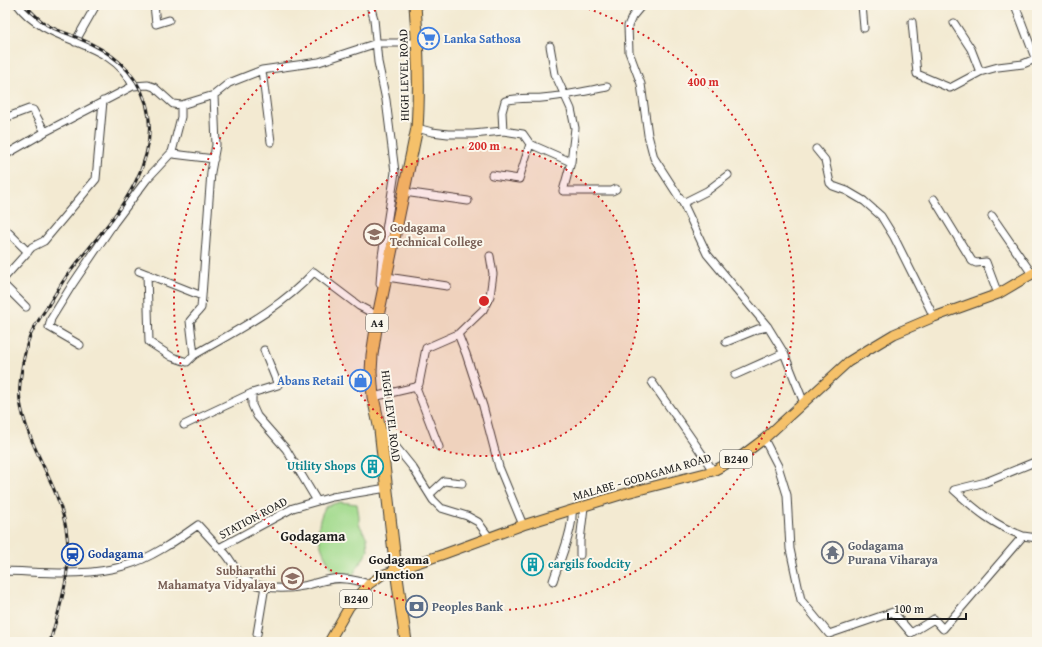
<svg xmlns="http://www.w3.org/2000/svg" width="1042" height="647" viewBox="0 0 1042 647" font-family="'Gentium Book Plus',serif">
  <style>
    .green { fill: #a1da8c; stroke: #5e7b54 }
    .lines { fill: none; stroke-linecap: round; stroke-linejoin: round }
    .minor-casing { stroke: #3c3b37; stroke-width: 9 }
    .major-casing { stroke: #3c3b37; stroke-width: 11 }
    .highway-casing { stroke: #3c3b37; stroke-width: 13 }
    .minor { stroke: #fff; stroke-width: 7 }
    .major { stroke: #f5c16b; stroke-width: 9 }
    .highway { stroke: #f5c16b; stroke-width: 11 }
    .rail-casing { stroke: #1c1c1c; stroke-width: 3 }
    .rail { stroke: #fbf7ec; stroke-width: 1.5; stroke-dasharray: 4.5; stroke-linecap: butt }
    .ring { fill: none; stroke: #d62828; stroke-width: 2; stroke-dasharray: 2 4 }
    .labels { text-anchor: middle; stroke-width: 4; stroke-linejoin: round; paint-order: stroke }
    .shield { fill: #fbf7ec; stroke: #5f5e5a; stroke-width: 1 }
    .shield-label { font-size: 11px; font-weight: bold; fill: #1c1c1c }
    .shop-label { font-size: 12px; font-weight: bold; fill: #366cbe; stroke: #fbf7ec; text-anchor: start }
    .street-label { font-size: 12px; fill: #1c1c1c; stroke: #fbf7ec }
    .education-label { font-size: 12px; font-weight: bold; fill: #785e54; stroke: #fbf7ec; text-anchor: start }
    .culture-label { font-size: 12px; font-weight: bold; fill: #0d838f; stroke: #fbf7ec; text-anchor: end }
    .worship-label { font-size: 12px; font-weight: bold; fill: #5b616d; stroke: #fbf7ec; text-anchor: start }
    .transit-label { font-size: 12px; font-weight: bold; fill: #164399; stroke: #fbf7ec; text-anchor: start }
    .service-label { font-size: 12px; font-weight: bold; fill: #4e5e75; stroke: #fbf7ec; text-anchor: start }
    .neighbourhood-label { font-size: 13px; font-weight: bold; fill: #1c1c1c; stroke: #fbf7ec }
    .quarter-label { font-size: 14px; font-weight: bold; fill: #1c1c1c; stroke: #fbf7ec }
    .centre { fill: #d62828; stroke: #fbf7ec; stroke-width: 2 }
    .ring-label { font-size: 12px; text-anchor: middle; font-weight: bold; fill: #d62828; stroke: #fbf7ec; stroke-width: 4; stroke-linejoin: round; paint-order: stroke }
  </style>
  <rect width="100%" height="100%" fill="#fbf7ec"/>
  <filter id="ink" filterUnits="userSpaceOnUse"><feTurbulence type="fractalNoise" baseFrequency=".025" numOctaves="2"/><feDisplacementMap in="SourceGraphic" scale="8" xChannelSelector="R" yChannelSelector="G"/><feConvolveMatrix kernelMatrix="1 2 1 2 8 2 1 2 1" color-interpolation-filters="sRGB"/></filter>
  <filter id="wash" filterUnits="userSpaceOnUse"><feTurbulence type="fractalNoise" baseFrequency=".012" numOctaves="4" result="noise"/><feDisplacementMap in="SourceGraphic" scale="16" xChannelSelector="R" yChannelSelector="G"/><feGaussianBlur stdDeviation="0.9" result="paint"/><feColorMatrix in="noise" values="0 0 0 0 0 0 0 0 0 0 0 0 0 0 0 0 0 1.4 0 .05"/><feComposite in="paint" operator="in"/></filter>
  <g filter="url(#wash)">
    <rect width="100%" height="100%" fill="#f3ead2"/>
    <path class="green" d="M340,502L357,504L359,516V524L367,538L368,551L352,576C345,576 339,575 334,571C331,568 329,563 327,560C317,542 315,524 326,506Z"/>
  </g>
  <g filter="url(#ink)">
    <g class="lines">
      <defs>
        <path id="minor" d="M18,5C47,45 113,39 133,86
          M154,5L156,24L169,20
          M370,5L374,19L378,62L386,100L395,172L382,256L380,284
          M642,5L632,17L628,26L629,52L641,84L648,135L654,158L683,203L707,254L768,327L784,353L804,403
          M862,5L864,28
          M1015,5L1037,63
          M912,22L917,74L950,88L980,72
          M954,23L971,49L980,72L998,67L1023,64L1035,59
          M75,42L96,5
          M550,46L555,74L571,109L575,128L571,162
          M262,70L271,142
          M214,95L216,145L211,172L202,296L201,308L190,321L194,355C237,330 280,309 314,272L359,306L378,316
          M181,105V117L172,152L173,154L214,159
          M5,118L29,109L33,110L45,132
          M417,128L432,132L448,134H473L503,131L523,134L530,144L519,179L492,175
          M503,131L502,112L505,101C518,97 529,99 542,98C564,96 586,91 607,87
          M530,144L571,162L563,191H612L616,189
          M816,149L825,160L830,183L833,186L847,191L864,201L881,216L894,237L934,317
          M5,155L45,132L133,86L148,85L154,87L173,104L181,105L214,95L229,83L262,70L319,62L377,43H418
          M404,192L468,201
          M934,199L972,261L976,263L986,262L998,294
          M683,203L707,191L728,175
          M992,216L1032,274
          M5,229L28,252
          M139,271L202,296
          M147,274L149,342L172,357L187,362L194,355
          M5,277L32,247L44,241L96,179L103,101
          M387,277L447,286
          M5,286L26,307
          M458,334L466,354L483,406L499,467L523,525
          M726,342L758,329L768,327
          M80,345L49,327L51,319L72,285L114,223L147,179L172,152
          M735,375L784,353
          M652,382C672,412 694,440 713,471
          M416,387L439,447
          M252,393V405L257,416L286,449L317,501
          M373,397L416,387L419,384L426,348L458,334L483,310L490,296L493,274L490,256
          M184,425L252,393L278,385L264,350
          M380,430L392,442L413,468L433,500L441,508L467,516L478,522L489,537
          M764,439L778,466L787,495L790,549L801,600L829,634L893,612L911,633L934,619L943,629L1023,536L1037,538
          M430,494L444,481L462,483
          M1023,536C994,525 977,511 954,490L986,482L1037,461
          M219,548C232,555 235,577 251,583C267,589 287,589 303,586C317,583 330,577 345,579C353,579 361,582 369,584
          M580,555V541L584,507
          M5,571C44,572 86,577 124,566C150,559 177,540 198,525L219,548L293,508L332,497L387,488
          M553,581C559,563 574,528 572,510
          M257,634L265,586"/>
        <path id="major" d="M329,642L349,607L369,584L382,575L444,554L523,525L627,493L713,471L740,457L764,439L848,362L869,349L894,334L934,317L998,294L1037,271"/>
        <path id="highway" d="M406,642L396,570L380,430L373,397L371,372L372,355L378,316L417,128C420,87 418,46 415,5"/>
      </defs>
      <use href="#minor" class="minor-casing"/>
      <use href="#major" class="major-casing"/>
      <use href="#highway" class="highway-casing"/>
      <use href="#minor" class="minor"/>
      <use href="#major" class="major"/>
      <use href="#highway" class="highway"/>
      <defs>
        <path id="rail" d="M25,5C32,12 39,20 47,25C57,31 68,33 78,38C110,51 135,69 146,103C165,171 103,228 66,277C59,287 53,298 46,309C39,319 30,333 27,345C23,359 18,387 20,401C27,446 58,483 66,528C73,571 61,602 50,642"/>
      </defs>
      <use href="#rail" class="rail-casing"/>
      <use href="#rail" class="rail"/>
    </g>
  </g>
  <circle cx="484" cy="301" r="155" fill="#d62828" fill-opacity=".12"/>
  <g class="ring">
    <circle cx="484" cy="301" r="155"/>
    <path d="M577 5A310 310 0 1 1 391 5"/>
  </g>
  <defs>
    <symbol id="supermarket-ring" viewBox="-11 -11 22 22"><circle r="9.5" fill="#fbf7ec" stroke="#3f7fe0" stroke-width="1.5"/><path d="M-6-5.5h2.5l.6 2H6L4.5 2H-2.5L-4.4-4H-6ZM-1.5 3.2a1.3 1.3 0 1 0 .1 0ZM3 3.2a1.3 1.3 0 1 0 .1 0Z" fill="#3f7fe0"/></symbol>
    <symbol id="university-ring" viewBox="-11 -11 22 22"><circle r="9.5" fill="#fbf7ec" stroke="#8d6e63" stroke-width="1.5"/><path d="M0-5L7-2L0 1L-7-2ZM-4 1L0 2.5L4 1V4Q0 6-4 4Z" fill="#8d6e63"/></symbol>
    <symbol id="shop-ring" viewBox="-11 -11 22 22"><circle r="9.5" fill="#fbf7ec" stroke="#3f7fe0" stroke-width="1.5"/><path d="M-5-2.5h2.3a2.7 3.5 0 0 1 5.4 0H5L5.5 6h-11ZM-1.5-2.5h3a1.5 2.3 0 0 0-3 0Z" fill="#3f7fe0"/></symbol>
    <symbol id="building-ring" viewBox="-11 -11 22 22"><circle r="9.5" fill="#fbf7ec" stroke="#0f9aa8" stroke-width="1.5"/><path d="M-4-6H4V6H1V3H-1V6H-4ZM-2.5-4.3h1.7v1.8h-1.7ZM.8-4.3h1.7v1.8H.8ZM-2.5-1h1.7V.8h-1.7ZM.8-1h1.7V.8H.8Z" fill="#0f9aa8"/></symbol>
    <symbol id="temple-ring" viewBox="-11 -11 22 22"><circle r="9.5" fill="#fbf7ec" stroke="#6b7280" stroke-width="1.5"/><path d="M0-6L5-2H3V0L6.5 2.5H4V6H1.5V3h-3V6H-4V2.5H-6.5L-3 0V-2H-5Z" fill="#6b7280"/></symbol>
    <symbol id="station-ring" viewBox="-11 -11 22 22"><circle r="9.5" fill="#fbf7ec" stroke="#1a4fb4" stroke-width="1.5"/><path d="M-3-6H3Q5-6 5-4V2Q5 4 3 4L4.5 6H3L1.5 4h-3L-3 6H-4.5L-3 4Q-5 4-5 2V-4Q-5-6-3-6ZM-3.5-4v3h7v-3ZM-3.5 1v1.5H-2V1ZM2 1v1.5H3.5V1Z" fill="#1a4fb4"/></symbol>
    <symbol id="school-ring" viewBox="-11 -11 22 22"><circle r="9.5" fill="#fbf7ec" stroke="#8d6e63" stroke-width="1.5"/><path d="M0-5L7-2L0 1L-7-2ZM-4 1L0 2.5L4 1V4Q0 6-4 4Z" fill="#8d6e63"/></symbol>
    <symbol id="bank-ring" viewBox="-11 -11 22 22"><circle r="9.5" fill="#fbf7ec" stroke="#5c6f8a" stroke-width="1.5"/><path d="M-6-4H6V4H-6ZM0-2.3a2.3 2.3 0 1 0 0 4.6a2.3 2.3 0 1 0 0-4.6Z" fill="#5c6f8a"/></symbol>
  </defs>
  <g fill-rule="evenodd">
    <use href="#supermarket-ring" x="416" y="26" width="25" height="25"/>
    <use href="#university-ring" x="362" y="222" width="25" height="25"/>
    <use href="#shop-ring" x="348" y="368" width="25" height="25"/>
    <use href="#building-ring" x="360" y="454" width="25" height="25"/>
    <use href="#temple-ring" x="820" y="540" width="25" height="25"/>
    <use href="#station-ring" x="60" y="542" width="25" height="25"/>
    <use href="#building-ring" x="520" y="552" width="25" height="25"/>
    <use href="#school-ring" x="280" y="566" width="25" height="25"/>
    <use href="#bank-ring" x="404" y="594" width="25" height="25"/>
  </g>
  <g class="labels">
    <g class="shield">
      <rect x="366" y="314" width="22" height="18" rx="3"/>
      <rect x="720" y="450" width="32" height="18" rx="3"/>
      <rect x="340" y="590" width="32" height="18" rx="3"/>
    </g>
    <g class="shield-label">
      <text x="377" y="327">A4</text>
      <text x="736" y="463">B240</text>
      <text x="356" y="603">B240</text>
    </g>
    <g class="shop-label">
      <text x="444" y="43">Lanka Sathosa</text>
      <text x="344" y="385" text-anchor="end">Abans Retail</text>
    </g>
    <g class="street-label">
      <text transform="translate(404 75) rotate(-91)" y="4">HIGH LEVEL ROAD</text>
      <text transform="translate(391 416) rotate(83)" y="4">HIGH LEVEL ROAD</text>
      <text transform="translate(642 477) rotate(-16)" y="4">MALABE - GODAGAMA ROAD</text>
      <text transform="translate(253 518) rotate(-28)" y="4">STATION ROAD</text>
    </g>
    <g class="education-label">
      <text x="390" y="232">Godagama<tspan x="390" dy="14">Technical College</tspan></text>
      <text x="276" y="575" text-anchor="end">Subharathi<tspan x="276" dy="14">Mahamatya Vidyalaya</tspan></text>
    </g>
    <g class="culture-label">
      <text x="356" y="470">Utility Shops</text>
      <text x="548" y="568" text-anchor="start">cargils foodcity</text>
    </g>
    <g class="worship-label">
      <text x="848" y="550">Godagama<tspan x="848" dy="14">Purana Viharaya</tspan></text>
    </g>
    <g class="transit-label">
      <text x="88" y="558">Godagama</text>
    </g>
    <g class="service-label">
      <text x="432" y="611">Peoples Bank</text>
    </g>
    <g class="neighbourhood-label">
      <text x="399" y="564">Godagama<tspan x="399" dy="15">Junction</tspan></text>
    </g>
    <g class="quarter-label">
      <text x="313" y="541">Godagama</text>
    </g>
  </g>
  <circle cx="484" cy="301" r="6" class="centre"/>
  <g class="ring-label">
    <text x="703" y="86">400 m</text>
    <text x="484" y="150">200 m</text>
  </g>
  <rect width="1042" height="647" fill="none" stroke="#fbf7ec" stroke-width="20"/>
  <path d="M888 613v6h78v-6" fill="none" stroke="#1c1c1c" stroke-width="2"/>
  <text x="894" y="613" font-size="12" fill="#1c1c1c" stroke="#fbf7ec" stroke-width="3" paint-order="stroke">100 m</text>
</svg>
